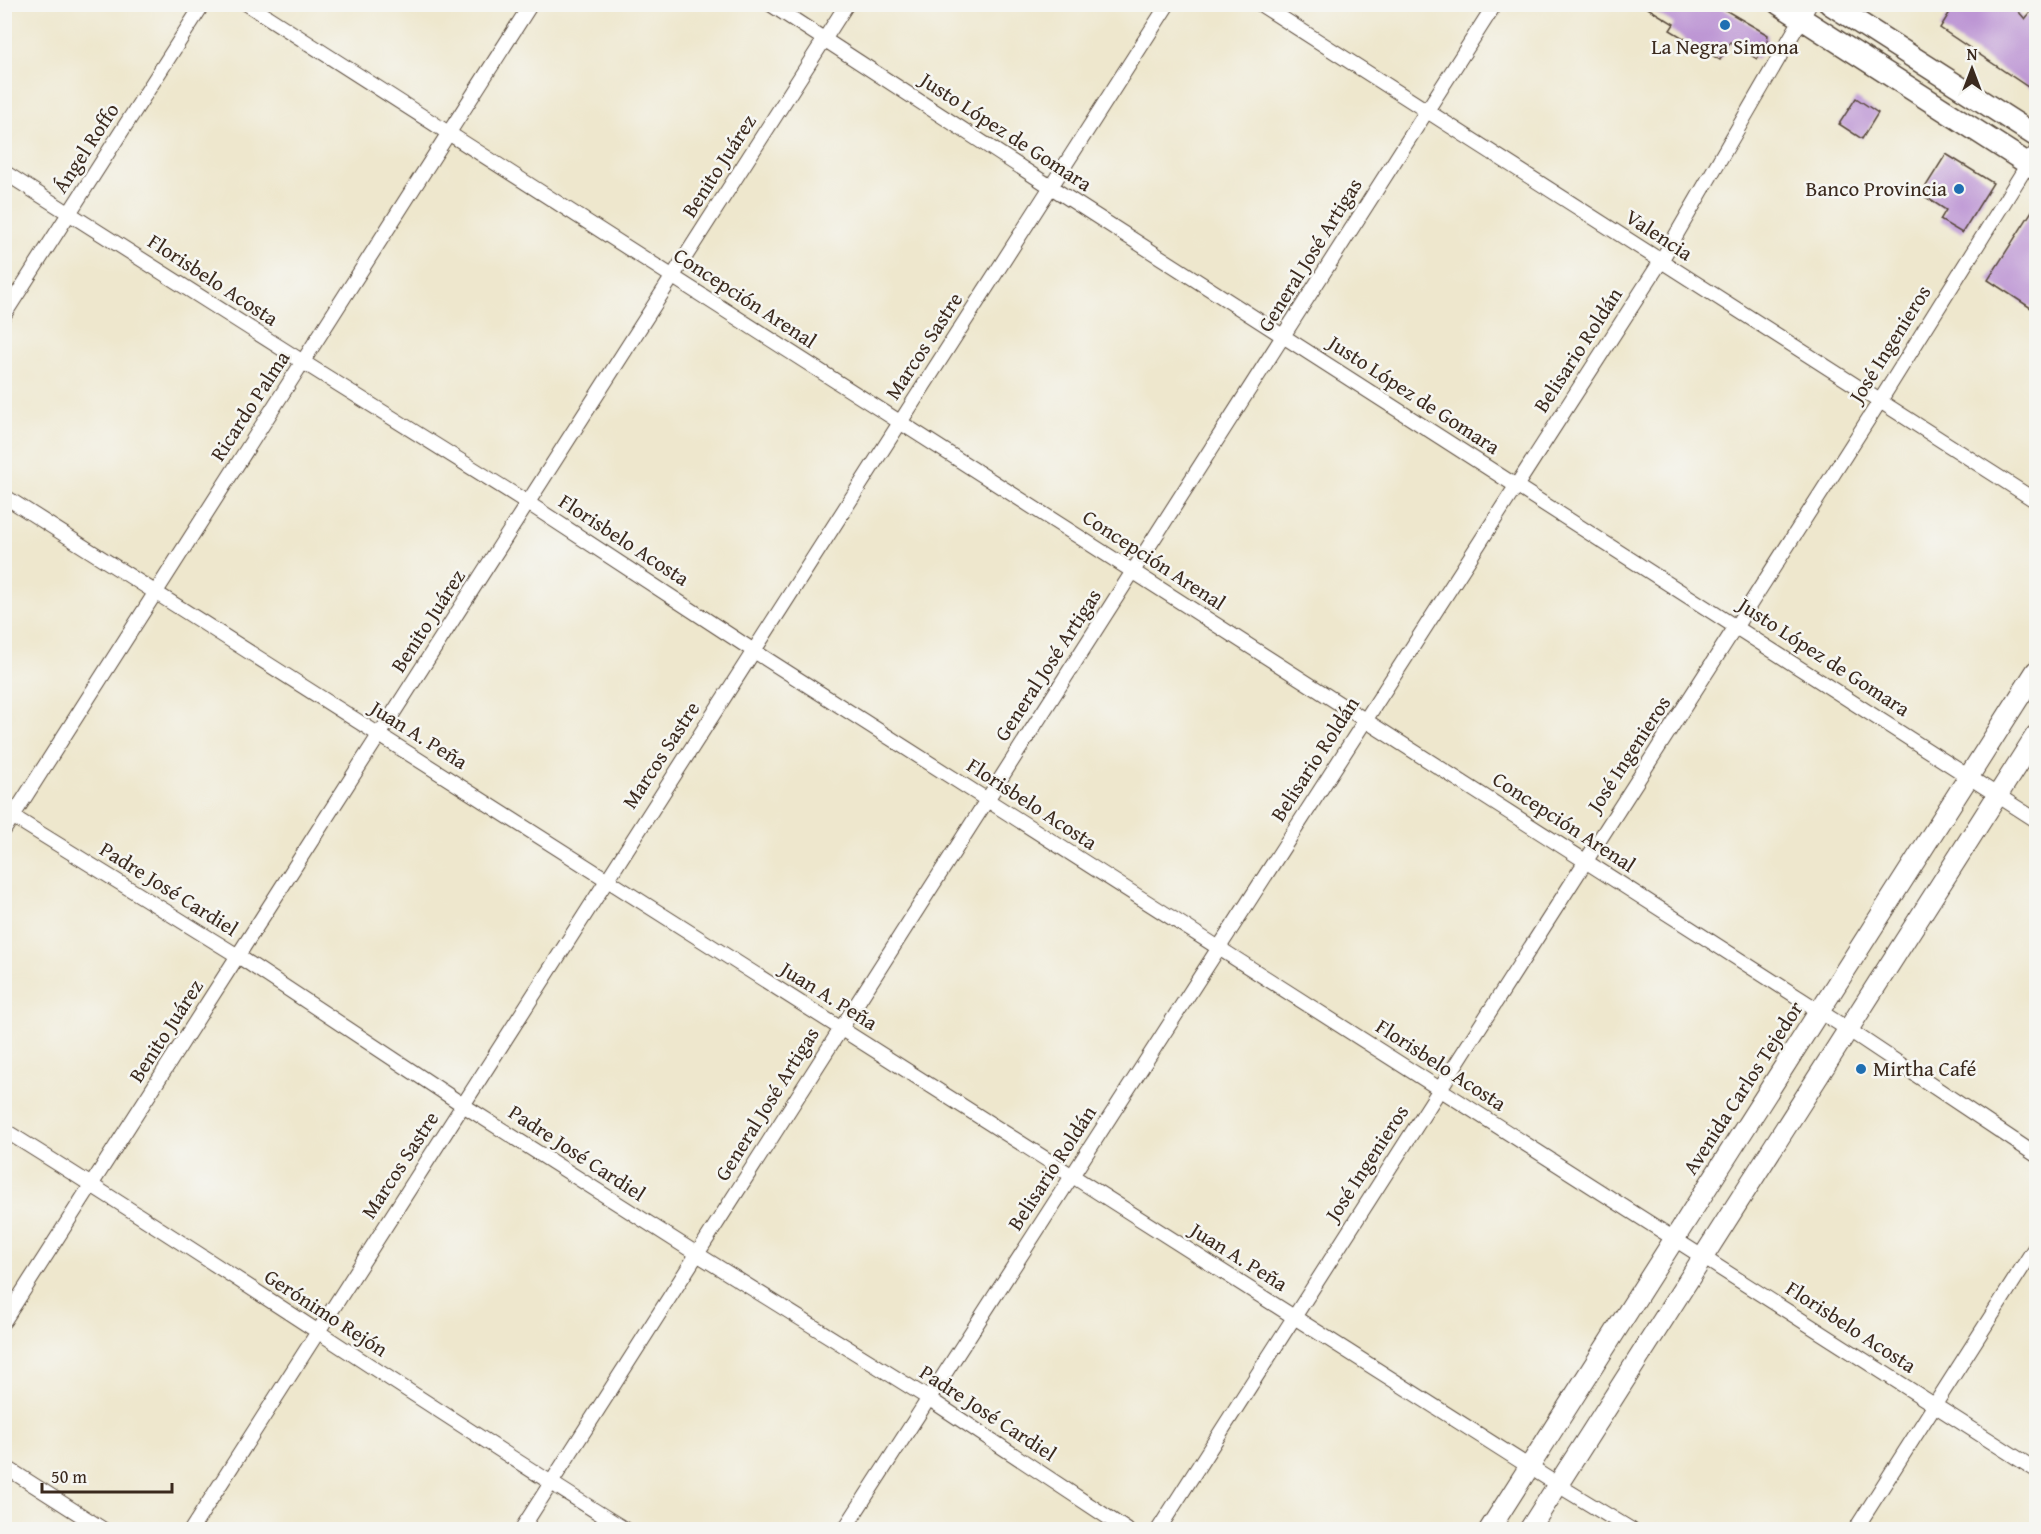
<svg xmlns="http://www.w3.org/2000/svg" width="2041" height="1534" viewBox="0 0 2041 1534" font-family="'Gentium Book Plus',serif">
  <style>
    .building { fill: #bd96d4 }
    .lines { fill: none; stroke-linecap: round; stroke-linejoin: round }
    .street-casing { stroke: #564638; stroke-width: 16 }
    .secondary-casing { stroke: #564638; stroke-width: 22 }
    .primary-casing { stroke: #564638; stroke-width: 24 }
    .street { stroke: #fff; stroke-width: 14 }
    .secondary { stroke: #fff; stroke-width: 20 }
    .primary { stroke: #fff; stroke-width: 21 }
    .poi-dot { fill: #1f6fb2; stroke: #f6f6f2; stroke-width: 2 }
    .labels { text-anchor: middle; stroke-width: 5; stroke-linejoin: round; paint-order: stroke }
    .poi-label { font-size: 21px; fill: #3b2a1e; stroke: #f6f6f2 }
    .street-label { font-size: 21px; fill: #3b2a1e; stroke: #f6f6f2 }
  </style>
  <rect width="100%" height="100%" fill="#f6f6f2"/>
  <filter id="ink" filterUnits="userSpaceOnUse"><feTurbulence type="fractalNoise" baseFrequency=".0167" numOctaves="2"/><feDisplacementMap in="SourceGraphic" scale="12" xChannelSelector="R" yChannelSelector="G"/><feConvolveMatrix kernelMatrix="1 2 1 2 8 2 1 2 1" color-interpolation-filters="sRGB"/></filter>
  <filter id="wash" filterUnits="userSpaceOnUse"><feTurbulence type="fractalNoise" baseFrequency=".008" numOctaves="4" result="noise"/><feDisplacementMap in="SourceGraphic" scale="24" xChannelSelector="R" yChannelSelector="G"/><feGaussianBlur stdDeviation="1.35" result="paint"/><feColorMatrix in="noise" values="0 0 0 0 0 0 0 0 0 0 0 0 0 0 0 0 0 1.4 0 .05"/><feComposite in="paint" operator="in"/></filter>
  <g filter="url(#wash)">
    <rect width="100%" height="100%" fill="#eee7cd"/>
    <g id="blocks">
      <path class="building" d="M1641,4H1715L1768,35L1767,42L1757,59L1730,42L1720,60L1670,30L1674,24Z
        M1955,4H2012L2025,19L2037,4V93L1940,28Z
        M1856,98L1878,113L1862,139L1839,124Z
        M1946,154L1993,183L1962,233L1940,220L1946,210L1921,194Z
        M2037,203V312L1988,280Z"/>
    </g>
  </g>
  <g filter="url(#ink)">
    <use href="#blocks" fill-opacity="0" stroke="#564638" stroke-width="1.5"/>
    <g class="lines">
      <defs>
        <path id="street" d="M247,4L1849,1030L2036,1155
          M770,4L1051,187L2036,820
          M1260,4L2036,501
          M4,172L303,362L528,503L754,651L2036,1470
          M4,315L203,4
          M4,496L1558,1485L1632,1530
          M4,811L238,956L463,1105L697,1254L928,1398L1127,1530
          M4,830L531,4
          M4,1130C214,1260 417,1400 626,1530
          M4,1321L847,4
          M4,1466L104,1530
          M191,1530L1168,4
          M521,1530L1495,4
          M844,1530L1661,261L1810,4
          M1158,1530L1880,401L2036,151
          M1855,1530L2036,1246"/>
        <path id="secondary" d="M1489,1530L2036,671
          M1529,1530L2036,735"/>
        <path id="primary" d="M1779,4L2036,169
          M1830,4L2036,136"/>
      </defs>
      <use href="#street" class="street-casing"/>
      <use href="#secondary" class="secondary-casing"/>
      <use href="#primary" class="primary-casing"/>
      <use href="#street" class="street"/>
      <use href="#secondary" class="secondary"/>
      <use href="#primary" class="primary"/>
    </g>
  </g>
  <g class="poi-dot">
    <circle cx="1725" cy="25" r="6"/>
    <circle cx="1959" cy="189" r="6"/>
    <circle cx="1861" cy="1069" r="6"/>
  </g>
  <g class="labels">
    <g class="poi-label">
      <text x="1725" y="54">La Negra Simona</text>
      <text x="1947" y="196" text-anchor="end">Banco Provincia</text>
      <text x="1873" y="1076" text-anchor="start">Mirtha Café</text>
    </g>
    <g class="street-label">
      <text transform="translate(1006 132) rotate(33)" y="7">Justo López de Gomara</text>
      <text transform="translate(86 148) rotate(-57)" y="7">Ángel Roffo</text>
      <text transform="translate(719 166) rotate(-57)" y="7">Benito Juárez</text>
      <text transform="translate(1659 235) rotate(33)" y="7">Valencia</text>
      <text transform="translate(1310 255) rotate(-58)" y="7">General José Artigas</text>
      <text transform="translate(213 280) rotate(33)" y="7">Florisbelo Acosta</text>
      <text transform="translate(745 298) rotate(33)" y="7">Concepción Arenal</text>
      <text transform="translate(1890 344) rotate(-58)" y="7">José Ingenieros</text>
      <text transform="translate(924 346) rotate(-57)" y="7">Marcos Sastre</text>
      <text transform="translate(1578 350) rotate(-57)" y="7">Belisario Roldán</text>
      <text transform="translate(1414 395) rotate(33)" y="7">Justo López de Gomara</text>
      <text transform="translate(250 406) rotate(-57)" y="7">Ricardo Palma</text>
      <text transform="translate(624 540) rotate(33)" y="7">Florisbelo Acosta</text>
      <text transform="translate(1154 560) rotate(33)" y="7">Concepción Arenal</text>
      <text transform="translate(428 621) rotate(-57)" y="7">Benito Juárez</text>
      <text transform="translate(1824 657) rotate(33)" y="7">Justo López de Gomara</text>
      <text transform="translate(1048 665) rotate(-57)" y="7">General José Artigas</text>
      <text transform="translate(419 735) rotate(32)" y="7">Juan A. Peña</text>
      <text transform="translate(1629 754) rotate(-57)" y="7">José Ingenieros</text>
      <text transform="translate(661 755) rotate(-57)" y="7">Marcos Sastre</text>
      <text transform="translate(1315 759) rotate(-57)" y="7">Belisario Roldán</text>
      <text transform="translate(1032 804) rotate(33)" y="7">Florisbelo Acosta</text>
      <text transform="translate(1564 822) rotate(33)" y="7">Concepción Arenal</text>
      <text transform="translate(169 889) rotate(32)" y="7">Padre José Cardiel</text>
      <text transform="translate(829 996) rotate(32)" y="7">Juan A. Peña</text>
      <text transform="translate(166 1031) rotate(-57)" y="7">Benito Juárez</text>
      <text transform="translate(1441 1065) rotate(33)" y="7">Florisbelo Acosta</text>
      <text transform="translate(1743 1088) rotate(-57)" y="7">Avenida Carlos Tejedor</text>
      <text transform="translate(767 1104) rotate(-58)" y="7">General José Artigas</text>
      <text transform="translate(577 1153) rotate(33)" y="7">Padre José Cardiel</text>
      <text transform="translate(1367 1163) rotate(-57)" y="7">José Ingenieros</text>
      <text transform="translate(400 1165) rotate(-57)" y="7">Marcos Sastre</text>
      <text transform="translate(1052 1168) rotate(-57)" y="7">Belisario Roldán</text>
      <text transform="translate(1239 1257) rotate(32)" y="7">Juan A. Peña</text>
      <text transform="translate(326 1313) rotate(33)" y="7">Gerónimo Rejón</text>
      <text transform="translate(1851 1327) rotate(33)" y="7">Florisbelo Acosta</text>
      <text transform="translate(988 1413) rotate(33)" y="7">Padre José Cardiel</text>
    </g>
  </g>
  <rect width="2041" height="1534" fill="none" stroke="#f6f6f2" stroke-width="24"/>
  <g transform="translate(1972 69)" stroke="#f6f6f2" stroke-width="4.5" paint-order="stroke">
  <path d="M0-4.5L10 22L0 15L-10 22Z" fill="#3b2a1e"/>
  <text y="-9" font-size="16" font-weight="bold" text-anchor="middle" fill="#3b2a1e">N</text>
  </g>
  <path d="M42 1483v9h130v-9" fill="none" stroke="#3b2a1e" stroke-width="3"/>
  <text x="51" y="1483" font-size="18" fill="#3b2a1e" stroke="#f6f6f2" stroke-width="4.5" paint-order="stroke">50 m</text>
</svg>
